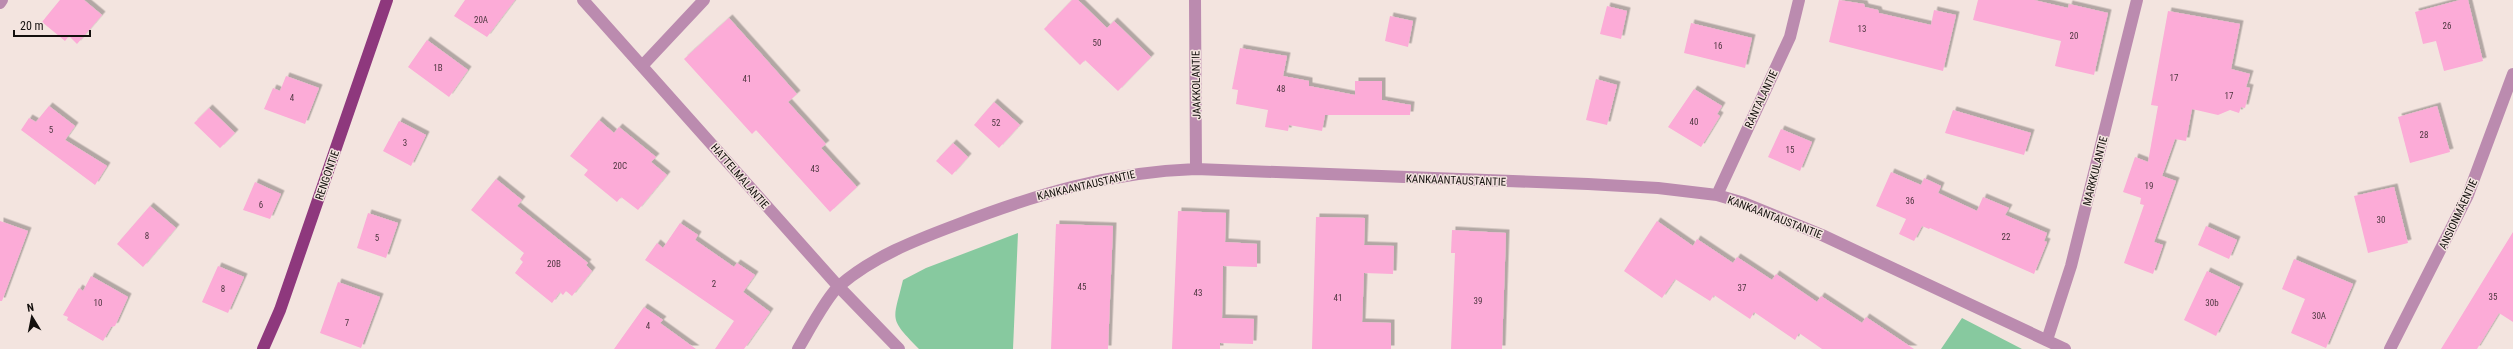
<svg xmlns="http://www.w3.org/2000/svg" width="2513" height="349" viewBox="0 0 2513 349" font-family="'Roboto Condensed',sans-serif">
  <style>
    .green { fill: #87c99f }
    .building { fill: #fcabd7; filter: url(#shadow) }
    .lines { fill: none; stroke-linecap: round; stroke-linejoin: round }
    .minor { stroke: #bb8baf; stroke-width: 12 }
    .major { stroke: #8e387d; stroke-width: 12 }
    .labels { text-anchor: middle; stroke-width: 3; stroke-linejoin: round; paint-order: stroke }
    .number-label { font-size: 9px; fill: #4e3740 }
    .street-label { font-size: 11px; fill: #14100e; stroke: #f3e4df }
  </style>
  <defs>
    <filter id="shadow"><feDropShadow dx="3.5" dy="-3.5" stdDeviation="0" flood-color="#0004"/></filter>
  </defs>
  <rect width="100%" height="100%" fill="#f3e4df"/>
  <path class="green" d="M1018,233L1013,349H919C888,317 893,322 903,280L926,268Z
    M1962,318L2022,349H1941Z"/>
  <path class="building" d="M60,0H84L102,15L77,44L69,36L65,41L42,22Z
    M465,0H515L487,37L454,16Z
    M1072,0H1078L1107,28L1114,21L1151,57L1118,91L1085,60L1080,65L1044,29Z
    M1839,0L1864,4L1865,7L1878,10L1879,13L1931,25L1934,10L1956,15L1943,71L1829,42Z
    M1978,0H2034L2068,8L2069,4L2108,13L2094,75L2055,66L2061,41L1973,20Z
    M2460,0H2468L2483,61L2444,71L2436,41L2423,44L2415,12Z
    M1607,6L1627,11L1621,39L1600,34Z
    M2168,11L2240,24L2231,69L2250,74L2246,87L2250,88L2245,108L2241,107L2239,113L2230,110L2218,115L2192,109L2186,141L2175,139L2162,176L2176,181L2154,242L2163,245L2153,274L2124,263L2144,205L2140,204L2141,198L2123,192L2135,157L2148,162L2158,106L2151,105Z
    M1390,16L1413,21L1408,47L1385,41Z
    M729,18L797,94L788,102L826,144L821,148L857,187L830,212L756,130L752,134L684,59Z
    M1691,23L1752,38L1745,68L1684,53Z
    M427,40L468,70L449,97L408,67Z
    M1240,48L1287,56L1283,76L1309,81V86L1355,95V81H1382V100L1411,105L1410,115H1325L1322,131L1289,125L1288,131L1265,127L1268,110L1236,104L1238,90L1232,89Z
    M286,76L319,88L305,124L264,109L273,88L280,91Z
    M1596,79L1617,85L1607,125L1586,120Z
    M1694,89L1722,106L1717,114L1720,116L1701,147L1668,127Z
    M994,102L1020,125L999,148L974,125Z
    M49,106L75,126L65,140L107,166L95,185L21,130L29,118L36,122Z
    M2437,106L2450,152L2410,163L2398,117Z
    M209,108L235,133L220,148L194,123Z
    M1953,110L2031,133L2024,155L1945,133Z
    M599,120L614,133L619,127L656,157L651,162L667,175L638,210L621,197L617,202L584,175L588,170L570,156Z
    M399,121L426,135L411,166L383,151Z
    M1781,129L1812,142L1800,171L1768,157Z
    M953,143L968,157L952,175L936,161Z
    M1891,172L1921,185L1924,178L1941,186L1938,193L1977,211L1983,197L2009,208L2005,215L2047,233L2044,241L2047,242L2034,274L1930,228L1929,229L1922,226L1914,241L1899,234L1906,219L1876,206Z
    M496,179L522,200L517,206L588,263L586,265L592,271L572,296L566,291L563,295L560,292L552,303L515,273L523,262L520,259L524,253L471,210Z
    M255,182L281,194L270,219L243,210Z
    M2394,187L2408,243L2368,253L2354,196Z
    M150,206L176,228L143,267L117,244Z
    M1178,211L1226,213L1225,242L1257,244V267L1223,266L1222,318L1254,319L1253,344L1220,343V349H1172Z
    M368,213L398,223L386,258L357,248Z
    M1316,217L1365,218L1364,245L1394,246L1393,274L1364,273L1362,322L1391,323V349H1312Z
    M0,221L28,231L2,301H0Z
    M1657,221L1693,246L1697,239L1733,263L1737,257L1772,280L1776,274L1817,302L1821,296L1862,323L1866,317L1914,349H1822L1799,333L1795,340L1754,312L1750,319L1714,295L1710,301L1675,279L1662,298L1624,271Z
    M680,223L698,235L695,240L734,267L737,263L755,275L743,292L770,312L744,349H715L734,321L645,260L657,243L663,248Z
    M1056,224L1113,226L1108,349H1051Z
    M2206,226L2237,240L2229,259L2198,245Z
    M1452,230L1506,233L1502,349H1451L1455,253H1451Z
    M2513,232V322L2499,313L2477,349H2441Z
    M2294,259L2353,284L2326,348L2291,333L2305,299L2282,289Z
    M218,266L244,277L228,313L202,302Z
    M2207,271L2240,287L2216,336L2184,320Z
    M91,276L128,297L115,326L111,327L103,341L67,320L68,317L63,315L79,288L83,291Z
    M338,282L380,297L361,348L320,333Z
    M644,307L663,320L660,323L696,349H614Z"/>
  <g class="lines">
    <path class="minor" d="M583,0L838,286L899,349
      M1195,0L1196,169
      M0,3L2,0
      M642,66L704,0
      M1717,195L1790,37L1799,0
      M2047,340L2071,266L2137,0
      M798,349C807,334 827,296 839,286C872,257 916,240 956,225C1037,194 1109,172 1196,169L1588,184L1658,188L1717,195L1744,203L1822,235L2065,349
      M2390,349L2468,195L2513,74"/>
    <path class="major" d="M263,349L280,310L387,0"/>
  </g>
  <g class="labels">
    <g class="number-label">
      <text x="481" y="23">20A</text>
      <text x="2447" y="29">26</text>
      <text x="1862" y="32">13</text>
      <text x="2074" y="39">20</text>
      <text x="1097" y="46">50</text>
      <text x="1718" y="49">16</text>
      <text x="438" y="71">1B</text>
      <text x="2174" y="81">17</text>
      <text x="747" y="82">41</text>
      <text x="1281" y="92">48</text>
      <text x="2229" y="99">17</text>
      <text x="292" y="101">4</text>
      <text x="1694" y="125">40</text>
      <text x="996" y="126">52</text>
      <text x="51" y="133">5</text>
      <text x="2424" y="138">28</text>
      <text x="405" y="146">3</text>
      <text x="1790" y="153">15</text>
      <text x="620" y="169">20C</text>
      <text x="815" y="172">43</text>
      <text x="2149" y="189">19</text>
      <text x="1910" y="204">36</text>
      <text x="261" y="208">6</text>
      <text x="2381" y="223">30</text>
      <text x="147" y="239">8</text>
      <text x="2006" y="240">22</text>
      <text x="377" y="241">5</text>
      <text x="554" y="267">20B</text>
      <text x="714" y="287">2</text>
      <text x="1082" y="290">45</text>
      <text x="1742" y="291">37</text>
      <text x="223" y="292">8</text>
      <text x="1198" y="296">43</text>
      <text x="2493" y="300">35</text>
      <text x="1338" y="301">41</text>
      <text x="1478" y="304">39</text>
      <text x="98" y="306">10</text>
      <text x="2212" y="306">30b</text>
      <text x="2319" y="319">30A</text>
      <text x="347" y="326">7</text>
      <text x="648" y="329">4</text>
    </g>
    <g class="street-label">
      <text transform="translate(1196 85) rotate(-91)" y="4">JAAKKOLANTIE</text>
      <text transform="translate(1761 99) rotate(-65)" y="4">RANTALANTIE</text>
      <text transform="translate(2095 171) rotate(-76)" y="4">MARKKULANTIE</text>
      <text transform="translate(327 175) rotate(-71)" y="4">RENGONTIE</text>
      <text transform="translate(740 176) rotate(49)" y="4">HATTELMALANTIE</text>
      <text transform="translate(1456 180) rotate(2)" y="4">KANKAANTAUSTANTIE</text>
      <text transform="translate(1086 185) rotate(-13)" y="4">KANKAANTAUSTANTIE</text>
      <text transform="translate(2458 214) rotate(-65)" y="4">ANSIONMÄENTIE</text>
      <text transform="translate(1775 217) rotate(21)" y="4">KANKAANTAUSTANTIE</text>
    </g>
  </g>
  <g transform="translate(32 317) rotate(350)" stroke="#f3e4df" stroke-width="3" paint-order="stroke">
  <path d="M0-3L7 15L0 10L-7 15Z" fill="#14100e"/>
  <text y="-6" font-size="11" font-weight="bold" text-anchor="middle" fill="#14100e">N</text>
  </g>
  <path d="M14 30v6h76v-6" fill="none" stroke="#14100e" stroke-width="2"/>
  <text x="20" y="30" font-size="12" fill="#14100e" stroke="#f3e4df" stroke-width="3" paint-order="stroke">20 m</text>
</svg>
